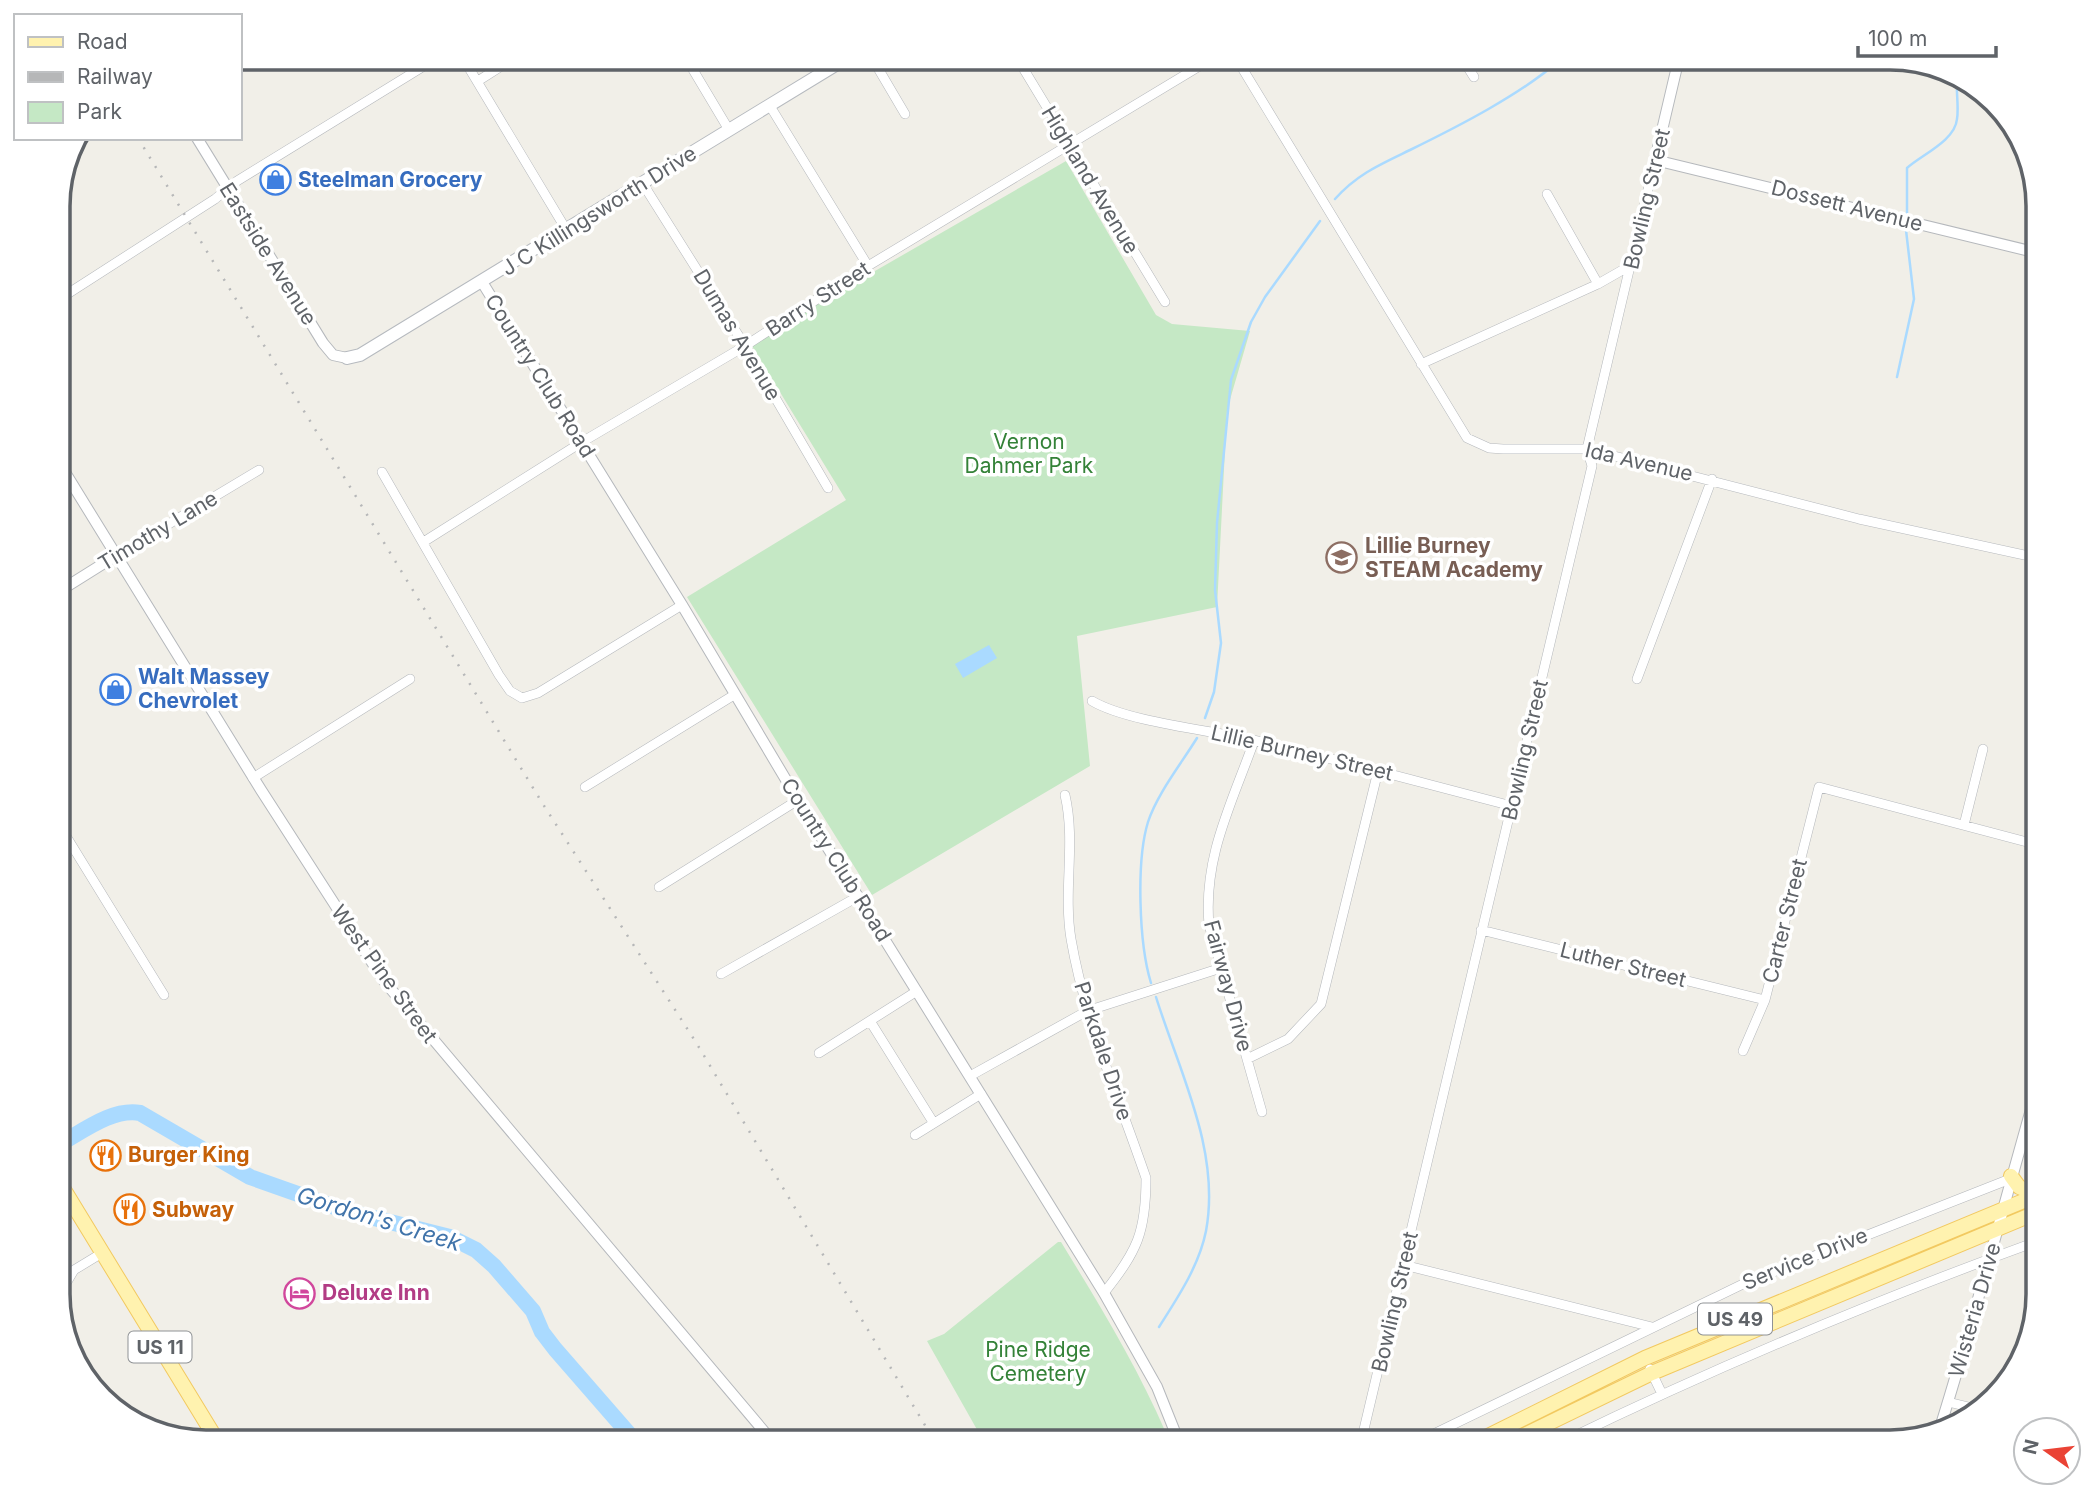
<svg xmlns="http://www.w3.org/2000/svg" width="2096" height="1500" viewBox="0 0 2096 1500" font-family="Inter,sans-serif">
  <style>
    .green { fill: #c5e8c5 }
    .water { fill: #aadaff }
    .lines { fill: none; stroke-linecap: round; stroke-linejoin: round }
    .stream { stroke: #aadaff; stroke-width: 2.5 }
    .river { stroke: #aadaff; stroke-width: 16 }
    .minor-casing { stroke: #b5b8bc; stroke-width: 10 }
    .tertiary-casing { stroke: #b5b8bc; stroke-width: 12 }
    .secondary-casing { stroke: #b6babf; stroke-width: 14 }
    .primary-casing { stroke: #f2c960; stroke-width: 16 }
    .minor { stroke: #fff; stroke-width: 9 }
    .tertiary { stroke: #fff; stroke-width: 10 }
    .secondary { stroke: #fff; stroke-width: 12 }
    .primary { stroke: #fff2af; stroke-width: 14 }
    .rail { stroke: #b6b7b8; stroke-width: 2.5; stroke-dasharray: 2 9; stroke-linecap: butt }
    .labels { text-anchor: middle; stroke-width: 7; stroke-linejoin: round; paint-order: stroke }
    .shield { fill: #fff; stroke: #8f9295; stroke-width: 2 }
    .shield-label { font-size: 19px; font-weight: bold; fill: #5f6368 }
    .shop-label { font-size: 21px; font-weight: bold; fill: #366cbe; stroke: #fff; text-anchor: start }
    .street-label { font-size: 21px; fill: #5f6368; stroke: #fff }
    .park-label { font-size: 21px; fill: #348238; stroke: #fff }
    .education-label { font-size: 21px; font-weight: bold; fill: #785e54; stroke: #fff; text-anchor: start }
    .food-label { font-size: 21px; font-weight: bold; fill: #c56008; stroke: #fff; text-anchor: start }
    .hotel-label { font-size: 21px; font-weight: bold; fill: #b23c85; stroke: #fff; text-anchor: start }
    .water-label { font-size: 23px; font-style: italic; fill: #4174aa; stroke: #fff }
    .rim { fill: none; stroke: #5f6368; stroke-width: 3.5 }
  </style>
  <rect width="100%" height="100%" fill="#f1efe8"/>
  <path class="green" d="M1066,161L1156,315L1172,324L1250,331L1227,410L1217,607L1077,636L1090,766L872,895L687,597L846,500L750,343Z
    M1058,1242H1061C1099,1304 1137,1366 1166,1433L1151,1442H984L927,1341L944,1334Z"/>
  <path class="water" d="M989,645L997,658L963,678L955,664Z"/>
  <g class="lines">
    <path class="stream" d="M1335,199C1357,174 1381,164 1410,150C1457,127 1524,93 1562,58
      M1907,213V168C1921,155 1955,141 1957,119C1959,107 1956,93 1957,80
      M1897,377L1914,299L1906,230
      M1205,718L1214,692L1221,643L1215,590L1217,523L1231,380L1251,322L1265,297L1320,221
      M1151,983C1139,944 1136,861 1148,822C1157,794 1181,764 1197,738
      M1156,997C1179,1071 1221,1151 1206,1231C1199,1266 1178,1297 1159,1327"/>
    <path class="river" d="M58,1145C82,1132 112,1108 140,1113L250,1177L346,1211L450,1237L476,1250L494,1266L533,1311L542,1332L555,1349L636,1442"/>
    <defs>
      <path id="minor" d="M463,58L567,231
        M686,58L729,130
        M872,58L905,114
        M1017,58L1165,302
        M1236,58L1467,438L1489,448L1503,449H1587L1859,519L2038,558
        M1462,58L1474,77
        M478,81L514,58
        M770,106L868,266
        M643,184L745,346L828,488
        M1547,194L1598,284
        M58,300L215,199L237,181L437,58
        M1421,364L1598,284L1633,264
        M382,472L499,675L510,691L522,698L538,693L682,605
        M425,541L582,442L745,346L868,266L1213,58
        M117,555L259,470
        M1637,679L1712,479
        M1092,701C1128,722 1209,730 1253,740C1340,760 1426,784 1512,806
        M1254,741C1232,803 1203,857 1209,925L1262,1112
        M253,778L410,679
        M585,787L734,695
        M1065,795C1076,843 1063,890 1071,939C1085,1021 1119,1099 1146,1178C1146,1233 1137,1251 1104,1293
        M58,823L164,995
        M1964,825L1983,749
        M659,887L798,800
        M1481,930L1765,1000
        M721,974L859,896
        M870,1021L933,1122
        M1743,1051L1765,1000L1819,787L2038,845
        M819,1053L917,991
        M1247,1059L1288,1039L1321,1004L1378,771
        M970,1076L1087,1011L1221,968
        M915,1135L981,1094
        M1404,1265L1652,1327
        M58,1297L74,1270L102,1253
        M1650,1369L1662,1394
        M1948,1402L1977,1409
        M231,1442H248
        M1361,1442L1592,466L1587,449L1655,160
        M1417,1442L1743,1284L2010,1179
        M1562,1442C1718,1366 1876,1300 2038,1241"/>
      <path id="tertiary" d="M1679,58L1655,160L2038,253
        M197,138L323,343L333,355L347,358
        M482,282L682,605L798,800L1104,1293L1157,1387L1179,1442
        M58,461L261,790L384,981L773,1442
        M58,592L117,555
        M1939,1431C1975,1316 2005,1200 2038,1085"/>
      <path id="secondary" d="M347,358L360,355L847,58"/>
      <path id="primary" d="M2011,1176L2019,1187L2038,1195
        M58,1180L218,1442
        M1476,1442L1645,1358L2038,1195
        M1510,1442L1652,1373L2038,1212"/>
    </defs>
    <use href="#minor" class="minor-casing"/>
    <use href="#tertiary" class="tertiary-casing"/>
    <use href="#secondary" class="secondary-casing"/>
    <use href="#primary" class="primary-casing"/>
    <use href="#minor" class="minor"/>
    <use href="#tertiary" class="tertiary"/>
    <use href="#secondary" class="secondary"/>
    <use href="#primary" class="primary"/>
    <path class="rail" d="M138,138L541,801L697,1044L935,1442"/>
  </g>
  <defs>
    <symbol id="shop-ring" viewBox="-11 -11 22 22"><circle r="9.5" fill="#fff" stroke="#3f7fe0" stroke-width="1.5"/><path d="M-5-2.5h2.3a2.7 3.5 0 0 1 5.4 0H5L5.5 6h-11ZM-1.5-2.5h3a1.5 2.3 0 0 0-3 0Z" fill="#3f7fe0"/></symbol>
    <symbol id="school-ring" viewBox="-11 -11 22 22"><circle r="9.5" fill="#fff" stroke="#8d6e63" stroke-width="1.5"/><path d="M0-5L7-2L0 1L-7-2ZM-4 1L0 2.5L4 1V4Q0 6-4 4Z" fill="#8d6e63"/></symbol>
    <symbol id="restaurant-ring" viewBox="-11 -11 22 22"><circle r="9.5" fill="#fff" stroke="#e8710a" stroke-width="1.5"/><path d="M-5-6h1v4h1v-4h1v4h1v-4h1v5L-1.5 .5V6h-2V.5L-5-1ZM5-6V6H3V1.5H1.5Q1.5-4 5-6Z" fill="#e8710a"/></symbol>
    <symbol id="hotel-ring" viewBox="-11 -11 22 22"><circle r="9.5" fill="#fff" stroke="#d1479c" stroke-width="1.5"/><path d="M-6-4.5h1.5V1H6V5H4.5V3h-9V5H-6ZM-4 0a1.8 1.8 0 1 1 3.6 0ZM.5 0V-2.5h3Q6-2.5 6 0Z" fill="#d1479c"/></symbol>
  </defs>
  <g fill-rule="evenodd">
    <use href="#shop-ring" x="258" y="162" width="35" height="35"/>
    <use href="#school-ring" x="1324" y="540" width="35" height="35"/>
    <use href="#shop-ring" x="98" y="672" width="35" height="35"/>
    <use href="#restaurant-ring" x="88" y="1138" width="35" height="35"/>
    <use href="#restaurant-ring" x="112" y="1192" width="35" height="35"/>
    <use href="#hotel-ring" x="282" y="1276" width="35" height="35"/>
  </g>
  <g class="labels">
    <g class="shield">
      <rect x="1698" y="1303.5" width="74" height="31" rx="5"/>
      <rect x="128.5" y="1331.5" width="63" height="31" rx="5"/>
    </g>
    <g class="shield-label">
      <text x="1735" y="1326">US 49</text>
      <text x="160" y="1354">US 11</text>
    </g>
    <g class="shop-label">
      <text x="298" y="187">Steelman Grocery</text>
      <text x="138" y="684">Walt Massey<tspan x="138" dy="24">Chevrolet</tspan></text>
    </g>
    <g class="street-label">
      <text transform="translate(1090 180) rotate(59)" y="7">Highland Avenue</text>
      <text transform="translate(1647 199) rotate(-77)" y="7">Bowling Street</text>
      <text transform="translate(1847 206) rotate(14)" y="7">Dossett Avenue</text>
      <text transform="translate(599 211) rotate(-32)" y="7">J C Killingsworth Drive</text>
      <text transform="translate(268 254) rotate(58)" y="7">Eastside Avenue</text>
      <text transform="translate(818 299) rotate(-33)" y="7">Barry Street</text>
      <text transform="translate(737 335) rotate(59)" y="7">Dumas Avenue</text>
      <text transform="translate(540 376) rotate(58)" y="7">Country Club Road</text>
      <text transform="translate(1639 462) rotate(13)" y="7">Ida Avenue</text>
      <text transform="translate(158 531) rotate(-31)" y="7">Timothy Lane</text>
      <text transform="translate(1525 750) rotate(-77)" y="7">Bowling Street</text>
      <text transform="translate(1302 753) rotate(13)" y="7">Lillie Burney Street</text>
      <text transform="translate(836 860) rotate(58)" y="7">Country Club Road</text>
      <text transform="translate(1785 921) rotate(-76)" y="7">Carter Street</text>
      <text transform="translate(1623 965) rotate(14)" y="7">Luther Street</text>
      <text transform="translate(384 974) rotate(54)" y="7">West Pine Street</text>
      <text transform="translate(1228 986) rotate(75)" y="7">Fairway Drive</text>
      <text transform="translate(1103 1051) rotate(72)" y="7">Parkdale Drive</text>
      <text transform="translate(1805 1259) rotate(-22)" y="7">Service Drive</text>
      <text transform="translate(1395 1302) rotate(-77)" y="7">Bowling Street</text>
      <text transform="translate(1975 1310) rotate(-74)" y="7">Wisteria Drive</text>
    </g>
    <g class="park-label">
      <text x="1029" y="449">Vernon<tspan x="1029" dy="24">Dahmer Park</tspan></text>
      <text x="1038" y="1357">Pine Ridge<tspan x="1038" dy="24">Cemetery</tspan></text>
    </g>
    <g class="education-label">
      <text x="1365" y="553">Lillie Burney<tspan x="1365" dy="24">STEAM Academy</tspan></text>
    </g>
    <g class="food-label">
      <text x="128" y="1162">Burger King</text>
      <text x="152" y="1217">Subway</text>
    </g>
    <g class="hotel-label">
      <text x="322" y="1300">Deluxe Inn</text>
    </g>
    <g class="water-label">
      <text transform="translate(379 1219) rotate(17)" y="8">Gordon's Creek</text>
    </g>
  </g>
  <path d="M0 0H2096V1500H0ZM206 70H1890A136 136 0 0 1 2026 206V1294A136 136 0 0 1 1890 1430H206A136 136 0 0 1 70 1294V206A136 136 0 0 1 206 70Z" fill="#fff" fill-rule="evenodd"/>
  <path class="rim" d="M206 70H1890A136 136 0 0 1 2026 206V1294A136 136 0 0 1 1890 1430H206A136 136 0 0 1 70 1294V206A136 136 0 0 1 206 70Z"/>
  <rect x="14" y="14" width="228" height="126" fill="#ffffff" stroke="#bfc1c3" stroke-width="2"/>
  <rect x="28" y="37" width="35" height="10" fill="#fff2af" stroke="#bfc1c3" stroke-width="2"/>
  <text x="77" y="49" font-size="21" fill="#5f6368">Road</text>
  <rect x="28" y="72" width="35" height="10" fill="#b6b7b8" stroke="#bfc1c3" stroke-width="2"/>
  <text x="77" y="84" font-size="21" fill="#5f6368">Railway</text>
  <rect x="28" y="102" width="35" height="21" fill="#c5e8c5" stroke="#bfc1c3" stroke-width="2"/>
  <text x="77" y="119" font-size="21" fill="#5f6368">Park</text>
  <g transform="translate(2047 1451) rotate(284)"><circle r="33" fill="#ffffff" stroke="#bfc1c3" stroke-width="2"/>
  <path d="M0-5L12 26L0 18L-12 26Z" fill="#ea4335"/>
  <text y="-10" font-size="19" font-weight="bold" text-anchor="middle" fill="#5f6368">N</text>
  </g>
  <path d="M1858 46v10h138v-10" fill="none" stroke="#5f6368" stroke-width="3.5"/>
  <text x="1868" y="46" font-size="21" fill="#5f6368" stroke="#ffffff" stroke-width="5" paint-order="stroke">100 m</text>
</svg>
